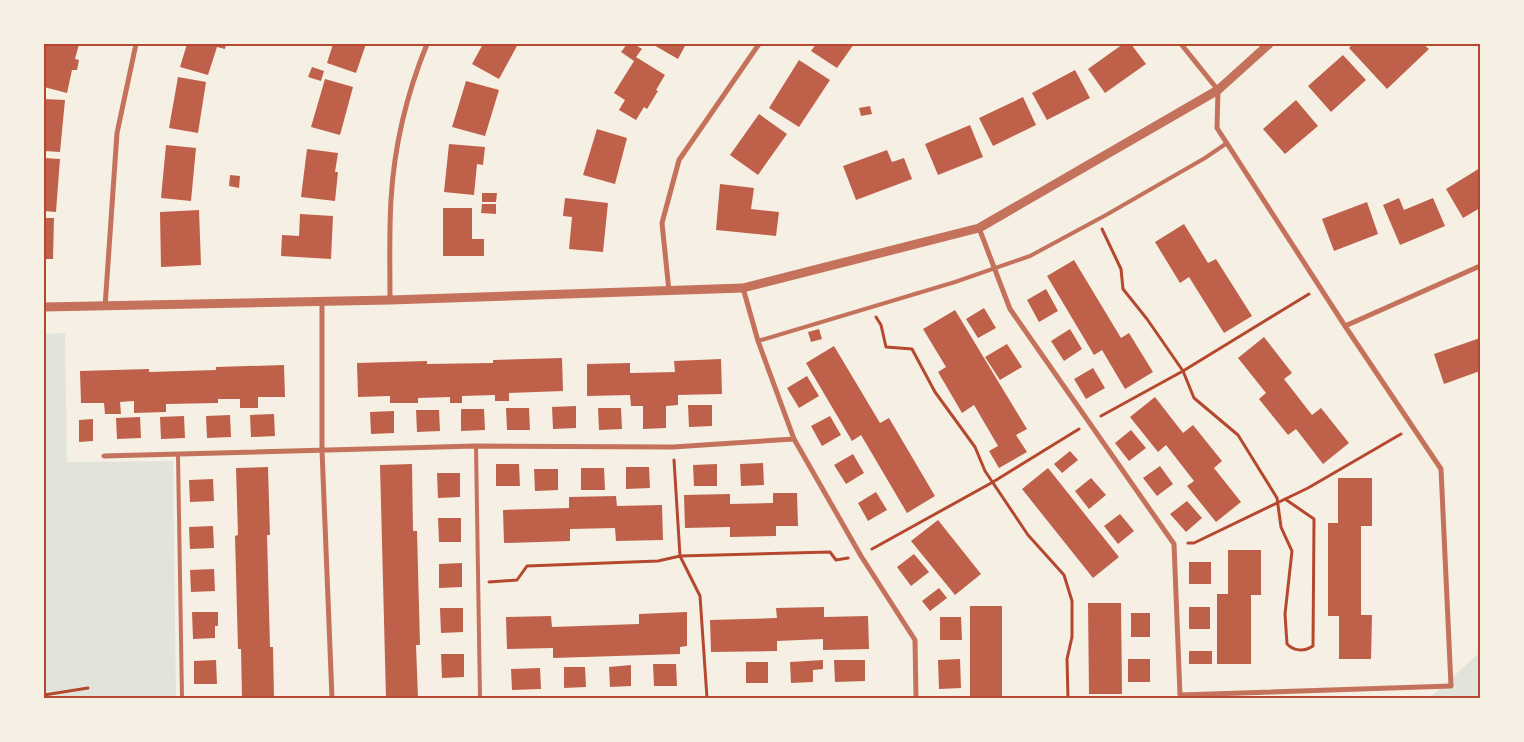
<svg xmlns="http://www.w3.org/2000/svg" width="1524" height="742" viewBox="0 0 1524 742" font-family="Helvetica,sans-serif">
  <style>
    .green { fill: #e2e4dc }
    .building { fill: #bf614a }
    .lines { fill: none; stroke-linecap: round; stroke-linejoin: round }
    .path { stroke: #b5482f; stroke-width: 3 }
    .service { stroke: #c5725c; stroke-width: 4 }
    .minor { stroke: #c5725c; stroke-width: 5 }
    .tertiary { stroke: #c5725c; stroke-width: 9 }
    .neatline { fill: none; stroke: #b5482f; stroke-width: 2 }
  </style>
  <rect width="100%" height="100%" fill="#f6efe4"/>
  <path class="green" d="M65,333L67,462L173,461L176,698H44V334Z
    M1480,652V698H1430Z"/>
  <path class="building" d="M44,44H79L75,59L79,60L77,70H72L67,93L44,87Z
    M187,44H226L225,49L217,47L208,75L180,67Z
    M333,44H366L356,73L327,63Z
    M483,44H518L499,79L472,64Z
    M627,44H634L642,49L636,57L665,75L656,90L658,91L647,109L644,107L636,120L619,110L625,100L614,93L634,61L621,52Z
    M652,44H686L678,59Z
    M816,44H854L837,68L811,51Z
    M1123,44H1131L1146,64L1105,93L1088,69Z
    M1353,44H1380L1382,45L1383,44H1423L1429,49L1387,89L1349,48Z
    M1343,55L1366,80L1331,112L1308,86Z
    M799,60L830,80L799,127L769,108Z
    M312,67L324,71L321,81L308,77Z
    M1075,70L1090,98L1047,120L1032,93Z
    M178,77L206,82L198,133L169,128Z
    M325,79L353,87L340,135L311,127Z
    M466,81L499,90L485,136L452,127Z
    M1023,97L1036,125L993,146L979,118Z
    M44,99L65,100L60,152L44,151Z
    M1296,100L1318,126L1285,154L1263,129Z
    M870,106L872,114L861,116L859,108Z
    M759,114L787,134L758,175L730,155Z
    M970,125L983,157L938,175L925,144Z
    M597,129L627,138L615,184L583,175Z
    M449,144L485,147L483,165L477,164L474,195L444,192Z
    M166,145L196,148L191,201L161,198Z
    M307,149L338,153L335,172H338L335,201L301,197Z
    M887,150L892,162L904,158L912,179L856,200L843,166Z
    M44,158L60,159L56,212L44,211Z
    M1480,168V208L1463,218L1446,189Z
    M230,175L240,176L239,188L229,186Z
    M720,184L754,188L751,209L779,212L776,236L716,230Z
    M482,193H497L496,202H482Z
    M565,198L608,203L603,252L569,249L572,217L563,216Z
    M1399,198L1404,210L1433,198L1445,226L1400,245L1383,205Z
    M1367,202L1378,234L1334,251L1322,219Z
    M482,204H496V214L481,213Z
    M443,208H472V239H484V256H443Z
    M199,210L201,265L161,267L160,212Z
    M300,214L333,216L331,259L281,256L282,235L299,236Z
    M44,218H54L53,259H44Z
    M1184,224L1208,263L1216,259L1252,316L1224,333L1189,277L1180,283L1155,242Z
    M1074,260L1121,338L1129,333L1153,372L1125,389L1102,350L1094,355L1047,276Z
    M1046,289L1058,311L1039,322L1027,300Z
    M984,308L996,328L978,338L966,319Z
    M955,310L1027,429L1016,435L1027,452L999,468L989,451L998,446L974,405L962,413L938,372L946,367L923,329Z
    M819,329L822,339L811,342L808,332Z
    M1070,329L1082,349L1064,361L1051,341Z
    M1264,337L1292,373L1284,379L1312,415L1321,408L1349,443L1323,464L1296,429L1288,435L1259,399L1266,393L1238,358Z
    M1480,338V371L1444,384L1434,354Z
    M1007,344L1022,367L1000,380L985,357Z
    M834,346L880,423L889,418L935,496L907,513L861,435L852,441L806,363Z
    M562,358L563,391L509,393V401H495V395L462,396V403H450V397L418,398V403H390V396L358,397L357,363L427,361V364L493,363V360Z
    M721,359L722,394L678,395V405L666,406V428L643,429V406H631L630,395L587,396V364L630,363V373L675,372L674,361Z
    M284,365L285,397H258V408H240V399H218V403L166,404V412L134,413V401L120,402L121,414H105L104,403H81L80,371L149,369V372L216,370V367Z
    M1093,368L1105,388L1086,399L1074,379Z
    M807,376L819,396L799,408L787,388Z
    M1155,397L1183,433L1193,425L1222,461L1214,468L1241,502L1216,522L1187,486L1194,481L1166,445L1158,452L1130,417Z
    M688,405H712V426L689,427Z
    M576,406V428L553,429L552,407Z
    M506,408H529L530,430H507Z
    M598,408H621L622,429L599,430Z
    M461,409H484L485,430L461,431Z
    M416,410H439L440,431L417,432Z
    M394,411V433L371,434L370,412Z
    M274,414L275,436L251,437L250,415Z
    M230,415L231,437L207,438L206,416Z
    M184,416L185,438L161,439L160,417Z
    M830,416L841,435L822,446L811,426Z
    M140,417L141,438L117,439L116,418Z
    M93,419V441L79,442V420Z
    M1131,430L1146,448L1129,461L1115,443Z
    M1070,451L1078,460L1062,473L1054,464Z
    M853,454L864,473L846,484L834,465Z
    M763,463L764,485L741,486L740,464Z
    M412,464L413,531H417L420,645H416L418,698H386L380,465Z
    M496,464H519L520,486H496Z
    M717,464V486H694L693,465Z
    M1160,466L1173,484L1157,496L1143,478Z
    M268,467L270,535H267L270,647H273L274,698H242L241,649H238L235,536L238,535L236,468Z
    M626,467H649L650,488L626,489Z
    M581,468H604L605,490H581Z
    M1048,468L1119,557L1093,578L1022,489Z
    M534,469H558V490L535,491Z
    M437,473H460V497L438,498Z
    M1091,478L1106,495L1089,509L1075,491Z
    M1338,478H1372V526H1361V615H1372L1371,659H1339V616H1328V523H1338Z
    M213,479L214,501L190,502L189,480Z
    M876,492L887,510L868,521L858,503Z
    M773,493H797L798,526H776V536L730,537V527L685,528L684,495L730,494V504L773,503Z
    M616,496L617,506L662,505L663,540L616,541L615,528L570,529V541L504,543L503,510L569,508V497Z
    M1187,501L1202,518L1186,532L1170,514Z
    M1120,514L1134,531L1118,544L1104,526Z
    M438,518H461V542H439Z
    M938,520L981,574L955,595L911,541Z
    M213,526L214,548L190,549L189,527Z
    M1228,550H1261V595H1251V664H1217V594H1228Z
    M914,554L929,572L911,586L897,567Z
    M1189,562H1211V584H1189Z
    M462,563V587L439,588V564Z
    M214,569L215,591L191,592L190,570Z
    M939,588L947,598L930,611L922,601Z
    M1088,603H1121L1122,694H1089Z
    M970,606H1002V697H970Z
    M824,607V617L868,616L869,649L823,650V639L777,641V651L711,652L710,620L777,618L776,608Z
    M1189,607H1210V629H1189Z
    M440,608H463V632L441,633Z
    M192,612H218V626H215V638L193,639Z
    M687,612V646L680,647V654L553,658V648L507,649L506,617L551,616L552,627L639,624V614Z
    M1131,613H1150V637H1131Z
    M940,617H961L962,640H940Z
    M1189,651H1212V664H1189Z
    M441,654H464V677L442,678Z
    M960,659L961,688L939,689L938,660Z
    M1128,659H1150V682H1128Z
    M216,660L217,684H194V661Z
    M823,660V669L813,670V682L791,683L790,662Z
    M834,660H865V681L835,682Z
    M746,662H768V683H746Z
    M653,664H676L677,686H654Z
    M631,665V686L610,687L609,667Z
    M564,667H585L586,687L564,688Z
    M540,668L541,689L512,690L511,669Z"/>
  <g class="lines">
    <path class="path" d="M1102,229L1121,269L1123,289L1147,319L1183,371L1194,398L1238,435L1277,498L1281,527L1292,551L1285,614L1287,644C1294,651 1304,652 1313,646L1314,519L1285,499
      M876,317L881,325L886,347L912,349L935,392L975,447L985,471L1028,535L1064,575L1072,601V637L1067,659L1068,698
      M1101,416L1183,371L1309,294
      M674,460L680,556L700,596L707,698
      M1188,543H1194L1308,488L1401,434
      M872,549L993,482L1079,429
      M489,582L517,580L527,566L658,561L680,556L830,552L836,560L848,558
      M44,695L88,688"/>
    <path class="service" d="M758,341L955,282L1030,256L1106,215L1205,158L1227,143
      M476,446L480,698
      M178,455L182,698"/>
    <path class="minor" d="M979,228L1010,309L1174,544L1180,695L1451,686L1441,469L1345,326L1217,128L1218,90L1181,44
      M743,288L758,341L794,439L861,556L915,640L916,698
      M669,291L662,223L679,160L759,44
      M390,300C390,267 389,233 391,200C394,147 407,93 427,44
      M322,302V450L332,698
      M105,307L117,133L136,44
      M1345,326L1480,266
      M104,456L476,446L673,447L794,439"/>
    <path class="tertiary" d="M44,307L390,300L743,288L979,228L1218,90L1269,44"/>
  </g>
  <rect width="1524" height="742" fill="none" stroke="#f6efe4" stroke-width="90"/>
  <rect x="45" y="45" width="1434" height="652" class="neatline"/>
</svg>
